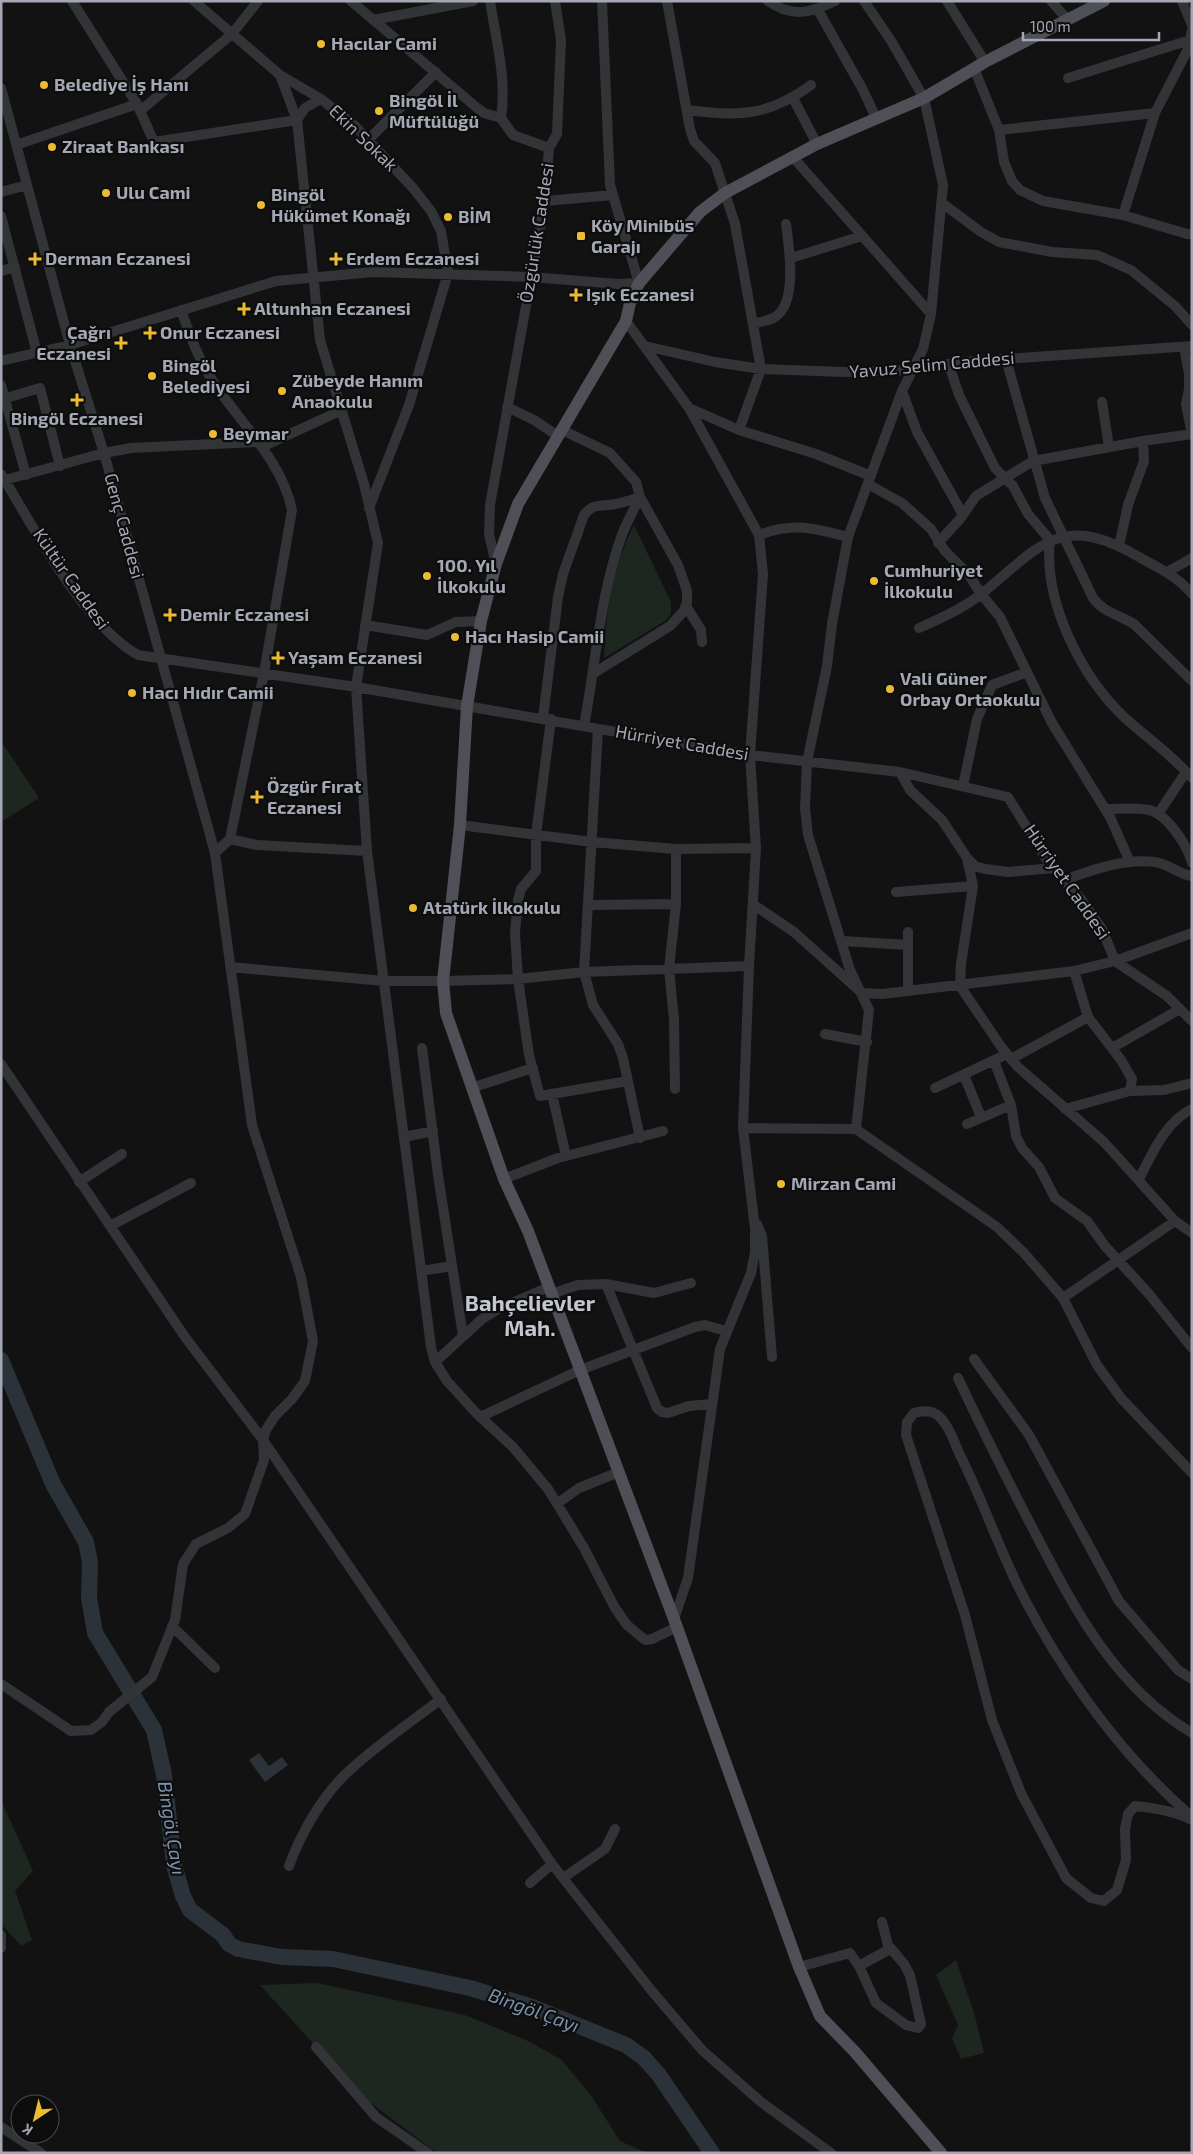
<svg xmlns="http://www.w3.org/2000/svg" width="1193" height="2154" viewBox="0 0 1193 2154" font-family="'Exo 2',sans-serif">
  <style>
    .green { fill: #1e2620 }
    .water { fill: #2b3239 }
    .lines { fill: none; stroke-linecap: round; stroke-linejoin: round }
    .river { stroke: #2b3239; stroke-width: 16 }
    .minor { stroke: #333438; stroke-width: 10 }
    .major { stroke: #4f5057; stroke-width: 12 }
    .poi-dot { fill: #ecbb31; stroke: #0d0d0e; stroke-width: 2 }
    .labels { text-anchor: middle; stroke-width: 4.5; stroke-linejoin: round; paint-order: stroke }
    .poi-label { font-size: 18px; font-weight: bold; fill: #a4a8b4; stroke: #0d0d0e; text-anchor: start }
    .street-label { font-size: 18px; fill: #a4a8b4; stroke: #0d0d0e }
    .water-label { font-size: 19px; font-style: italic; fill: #7b93ae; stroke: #0d0d0e }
    .district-label { font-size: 22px; font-weight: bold; fill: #c5c7d0; stroke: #0d0d0e }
  </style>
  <rect width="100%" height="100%" fill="#121213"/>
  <path class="green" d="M634,525L671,602V614L665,621L604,658C606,611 612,568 634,525Z
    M1,741L39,798L1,822Z
    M1,1800L33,1871L15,1891L32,1940L21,1946L1,1924Z
    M956,1960L975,2016L984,2053L961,2059L952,2038L958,2025L936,1975Z
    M317,1983L465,2015L528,2041L562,2060L592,2097L620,2141L647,2153H437L359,2094L260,1985Z"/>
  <path class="water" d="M259,1753L269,1766L282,1757L288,1765L265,1782L249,1760Z"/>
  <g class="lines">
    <path class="river" d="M1,1360L53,1484L86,1542L90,1562L89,1598L95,1633L154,1730L164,1775L174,1865L183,1896L190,1910L223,1935L229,1944L238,1949L282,1957L333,1959L470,1988L532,2007L626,2045L644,2058L659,2075L712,2153"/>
    <path class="minor" d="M72,1L137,104L154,142L297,120L305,108L321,99
      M194,1L280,75L297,120L320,340L364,484L378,543L356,687L367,851L431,1347L435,1362L447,1381L476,1413L513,1447L548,1489L584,1548L615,1608L627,1625L645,1640L652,1639L677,1627
      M351,1L476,107L484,113L501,118L513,135L549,148L545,201L490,505L489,534L496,564
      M490,1C496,40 507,79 501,118
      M667,1L690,129L694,141L715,163L735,224L761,369L739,430
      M768,1C792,18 810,13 835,1
      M947,1L985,62
      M1051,1L1068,20
      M1182,1L1192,25
      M818,10L863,90L876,118
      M373,20L473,1
      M974,68L999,130L1004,162L1012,181L1020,190L1043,201L1123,215L1187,234H1192
      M280,75L321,99L355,126L413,188L431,211L441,231L448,273L409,405L369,508
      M1068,78L1190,40
      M1,88L70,345L104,453L215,853L252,1125L301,1277L313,1341L305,1381L292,1399L275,1416L266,1430L263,1440L264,1460L245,1514L228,1528L196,1544L183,1564L175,1620L152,1677L109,1712L102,1722L91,1730L71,1731L1,1684
      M793,98L817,144
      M688,110C738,117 769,116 811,85
      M140,111L232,34L258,1
      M999,130L1155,113
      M368,140L436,72
      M16,145L137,104
      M549,148L557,134L561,40L555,1
      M792,156L931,314
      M1,192L27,185
      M545,201L613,195
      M942,203L981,232L999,242L1052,252L1097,255L1131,270L1175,306L1192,325
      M1123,215L1155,113L1188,49L1192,30
      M1,216L37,353
      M791,258L862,236
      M1,271L15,267
      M181,310C190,335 198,358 212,380C240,423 281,459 292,510L264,673L230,839L215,853
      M626,321L689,408L759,535L763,574L750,755L756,848L749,966L743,1128L755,1229V1252L751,1273L720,1349L688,1578L674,1619
      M753,324C759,322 769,321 775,317C798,303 789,246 786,224
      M645,346L715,362L761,369L843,372L912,370L962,362L1192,346
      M1184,347L1189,374V389L1186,404L1192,435
      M1006,359L1045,498L1093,598C1103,612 1119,615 1134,624L1192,681
      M1,361L70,345L276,281L373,272L531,277L618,284L639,283L610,185L602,1
      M949,365L959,395L995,468L1013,486L1028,514L1050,540C1043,601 1081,676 1124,717C1146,737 1172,755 1192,778
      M1,385L26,475
      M902,391L917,432L963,515
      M6,398L40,388L60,466
      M1102,402L1109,447
      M507,407L534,420L558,436
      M689,408L739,430L816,454L871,476
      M562,430L610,453L636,482L640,497L678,565L687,591V603L683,612L670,626L594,673
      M1,474C35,529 83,624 138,655L356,687L750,755L900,772L1008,797L1048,862L1080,898L1102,929L1115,961L1167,996L1192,1021
      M5,480L104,453L131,448L257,442L266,445L340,411
      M868,484L902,503L931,529L945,551L969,575L981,594L1000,617L1052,723L1110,817L1130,862
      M759,535C792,522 815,528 848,537
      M938,543L960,519L976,496L1033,461L1143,441L1192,434
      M1119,546L1128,505L1144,461L1143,441
      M1169,571L1192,558
      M686,606L701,630L702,642
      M365,625L427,635L456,622L481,621
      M919,628C940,619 962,609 980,595C1039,548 1059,510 1139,557C1159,568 1177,576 1192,594
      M543,718L558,597L563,574L584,515C594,502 602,507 616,504C624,502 632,500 640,497
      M551,719L536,835V871L521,889L518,900L515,933L518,979L529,1055L540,1096L628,1081
      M584,726C596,662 600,593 623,532C628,520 634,509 640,497
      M598,729L584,972L593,1005L618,1044L623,1058L640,1138
      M900,772L910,790L942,820L967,858L975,866L985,869L1008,872L1054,868
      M963,786L977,719L992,685L1027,672
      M1105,809C1119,809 1135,807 1149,810C1167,814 1188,846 1192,863
      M1158,814L1186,772
      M460,825L592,842L676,849L756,848
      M230,839L257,845L367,851
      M967,858L973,886L961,964L960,986L1002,1048L1018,1067L1104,1142L1175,1221L1192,1233
      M1064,880C1093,870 1124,858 1155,862C1169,864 1178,874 1192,876
      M896,892L973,886
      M588,905L676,904
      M754,905L794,932L862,993L882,994L1074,971L1115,961L1192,933
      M908,932V991
      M843,941L908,945
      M230,967L384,981H443L518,979L584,972L749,966
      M1074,971L1088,1017L1121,1060L1132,1079L1130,1091
      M825,1034L867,1042
      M422,1048L438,1175L463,1336
      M1112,1048L1180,1009
      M1011,1059L1088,1017
      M994,1061L1011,1105L1016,1136L1022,1148L1039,1167L1055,1198L1087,1221L1105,1246L1149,1294L1192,1348
      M1,1064L185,1337L263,1440L552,1864L651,1990L702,2050L761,2102L831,2153
      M964,1075L981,1117
      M471,1088L533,1068
      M935,1088L1007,1054
      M675,1089L674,1019L669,969L676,904V849
      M552,1094L566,1156
      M1065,1109L1130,1091L1164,1090L1192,1083
      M967,1124L1011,1105
      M743,1128L856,1129L997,1227L1024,1253L1063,1298L1097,1365L1121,1398L1192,1473
      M856,1129L869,1010L850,970L808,835L805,808L807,762L827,666L832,624L848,537L902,391L923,349L931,314L943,185L924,98L890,39L864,1
      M404,1137L433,1131
      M504,1179L558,1158L663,1131
      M1139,1179C1152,1154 1165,1122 1192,1109
      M79,1182L122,1154
      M757,1224L762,1236L772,1357
      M110,1226L191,1183
      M421,1271L452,1266
      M606,1284L657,1408L662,1412L668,1413L689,1406L712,1404
      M551,1294L578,1285L606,1284L654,1293L691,1283
      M1063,1298L1175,1221
      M974,1359L1029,1435L1119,1601L1178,1670L1192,1679
      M435,1362L482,1319L500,1308L549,1287
      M958,1378C982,1429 1007,1479 1033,1529C1073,1606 1114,1687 1192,1733
      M480,1417L580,1370L695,1327L705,1325L726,1331
      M558,1503L579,1488L619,1472
      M172,1626L215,1668
      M1192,1817C1122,1756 1067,1680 1024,1598C1000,1552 983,1500 959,1453C954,1441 947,1421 936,1414C929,1410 921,1411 914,1413L907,1422L906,1435L965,1615L992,1720L1021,1793L1066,1878L1091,1898L1104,1901L1117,1890L1126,1860L1125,1829L1128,1814L1135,1806C1155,1808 1175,1811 1192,1820
      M289,1866C301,1833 323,1794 350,1770C378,1744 411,1722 441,1699
      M563,1878L605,1849L615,1829
      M530,1883L552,1864
      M1,1935V1948
      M859,1966L890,1949
      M799,1967L850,1953L859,1966L876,2003L906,2025L918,2028L921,2024L910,1975L904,1964L888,1945L882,1922
      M316,2047L376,2117L428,2153
      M1,2127L41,2153"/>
    <path class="major" d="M941,2153L855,2052L820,2016L799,1967L674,1619L528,1231L504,1179L446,1013L443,981L460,825L467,706L481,621L496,564L518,504L626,321L630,303L639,283L700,212L725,193L817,144L924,98L985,62L1104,1"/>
  </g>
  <g class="poi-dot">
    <circle cx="321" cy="44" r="5"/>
    <circle cx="44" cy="85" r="5"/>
    <circle cx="379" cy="111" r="5"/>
    <circle cx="52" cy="147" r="5"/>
    <circle cx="106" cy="193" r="5"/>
    <circle cx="261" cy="205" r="5"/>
    <circle cx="448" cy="217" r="5"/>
    <rect x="576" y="231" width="10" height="10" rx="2.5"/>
    <path d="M32.5 251.5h5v5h5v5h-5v5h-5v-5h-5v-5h5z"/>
    <path d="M333.5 251.5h5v5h5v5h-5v5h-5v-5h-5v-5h5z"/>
    <path d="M573.5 287.5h5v5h5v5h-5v5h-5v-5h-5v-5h5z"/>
    <path d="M241.5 301.5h5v5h5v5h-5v5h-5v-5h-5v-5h5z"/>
    <path d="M147.5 325.5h5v5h5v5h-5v5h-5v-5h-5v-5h5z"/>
    <path d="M118.5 335.5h5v5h5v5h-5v5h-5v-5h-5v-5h5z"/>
    <circle cx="152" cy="376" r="5"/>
    <circle cx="282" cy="391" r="5"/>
    <path d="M74.5 392.5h5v5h5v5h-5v5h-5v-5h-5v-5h5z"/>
    <circle cx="213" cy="434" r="5"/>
    <circle cx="427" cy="576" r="5"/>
    <circle cx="874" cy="581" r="5"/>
    <path d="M167.5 607.5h5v5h5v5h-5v5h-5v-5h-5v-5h5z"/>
    <circle cx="455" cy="637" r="5"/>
    <path d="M275.5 650.5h5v5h5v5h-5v5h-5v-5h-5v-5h5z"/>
    <circle cx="890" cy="689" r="5"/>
    <circle cx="132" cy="693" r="5"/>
    <path d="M254.5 789.5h5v5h5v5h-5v5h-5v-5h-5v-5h5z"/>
    <circle cx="413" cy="908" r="5"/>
    <circle cx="781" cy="1184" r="5"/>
  </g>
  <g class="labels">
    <g class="poi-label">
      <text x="331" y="50">Hacılar Cami</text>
      <text x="54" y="91">Belediye İş Hanı</text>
      <text x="389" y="107">Bingöl İl<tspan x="389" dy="21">Müftülüğü</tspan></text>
      <text x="62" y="153">Ziraat Bankası</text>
      <text x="116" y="199">Ulu Cami</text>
      <text x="271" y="201">Bingöl<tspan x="271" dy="21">Hükümet Konağı</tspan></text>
      <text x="458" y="223">BİM</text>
      <text x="591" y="232">Köy Minibüs<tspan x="591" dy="21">Garajı</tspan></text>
      <text x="45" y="265">Derman Eczanesi</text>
      <text x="346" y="265">Erdem Eczanesi</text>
      <text x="586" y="301">Işık Eczanesi</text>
      <text x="254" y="315">Altunhan Eczanesi</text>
      <text x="111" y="339" text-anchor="end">Çağrı<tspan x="111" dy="21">Eczanesi</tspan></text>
      <text x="160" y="339">Onur Eczanesi</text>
      <text x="162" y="372">Bingöl<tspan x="162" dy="21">Belediyesi</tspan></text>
      <text x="292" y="387">Zübeyde Hanım<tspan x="292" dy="21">Anaokulu</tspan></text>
      <text x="77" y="425" text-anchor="middle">Bingöl Eczanesi</text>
      <text x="223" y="440">Beymar</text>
      <text x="437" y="572">100. Yıl<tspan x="437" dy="21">İlkokulu</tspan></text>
      <text x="884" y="577">Cumhuriyet<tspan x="884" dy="21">İlkokulu</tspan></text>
      <text x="180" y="621">Demir Eczanesi</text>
      <text x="465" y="643">Hacı Hasip Camii</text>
      <text x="288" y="664">Yaşam Eczanesi</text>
      <text x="900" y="685">Vali Güner<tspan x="900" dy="21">Orbay Ortaokulu</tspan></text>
      <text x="142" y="699">Hacı Hıdır Camii</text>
      <text x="267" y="793">Özgür Fırat<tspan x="267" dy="21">Eczanesi</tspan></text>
      <text x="423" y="914">Atatürk İlkokulu</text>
      <text x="791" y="1190">Mirzan Cami</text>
    </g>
    <g class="street-label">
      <text transform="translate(363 138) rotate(44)" y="6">Ekin Sokak</text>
      <text transform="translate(537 233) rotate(-81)" y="6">Özgürlük Caddesi</text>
      <text transform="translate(932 365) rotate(-5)" y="6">Yavuz Selim Caddesi</text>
      <text transform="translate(124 526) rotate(75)" y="6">Genç Caddesi</text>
      <text transform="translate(71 579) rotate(55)" y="6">Kültür Caddesi</text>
      <text transform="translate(682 743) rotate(10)" y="6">Hürriyet Caddesi</text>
      <text transform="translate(1067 882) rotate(55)" y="6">Hürriyet Caddesi</text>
    </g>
    <g class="water-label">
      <text transform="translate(172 1828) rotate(81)" y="7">Bingöl Çayı</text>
      <text transform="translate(534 2010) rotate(20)" y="7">Bingöl Çayı</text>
    </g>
    <g class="district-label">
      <text x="530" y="1311">Bahçelievler<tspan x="530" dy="25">Mah.</tspan></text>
    </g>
  </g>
  <rect width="1193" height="2154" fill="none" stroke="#a4a8b4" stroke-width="5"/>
  <g transform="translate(35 2119) rotate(215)"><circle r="24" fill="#0d0d0e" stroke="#494b50"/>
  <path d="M0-4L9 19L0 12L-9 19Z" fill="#ecbb31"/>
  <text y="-8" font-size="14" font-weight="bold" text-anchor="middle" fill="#a4a8b4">K</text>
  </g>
  <path d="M1023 32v8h136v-8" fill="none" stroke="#a4a8b4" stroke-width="2.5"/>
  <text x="1030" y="32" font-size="15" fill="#a4a8b4" stroke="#0d0d0e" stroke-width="4" paint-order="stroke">100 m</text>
</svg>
